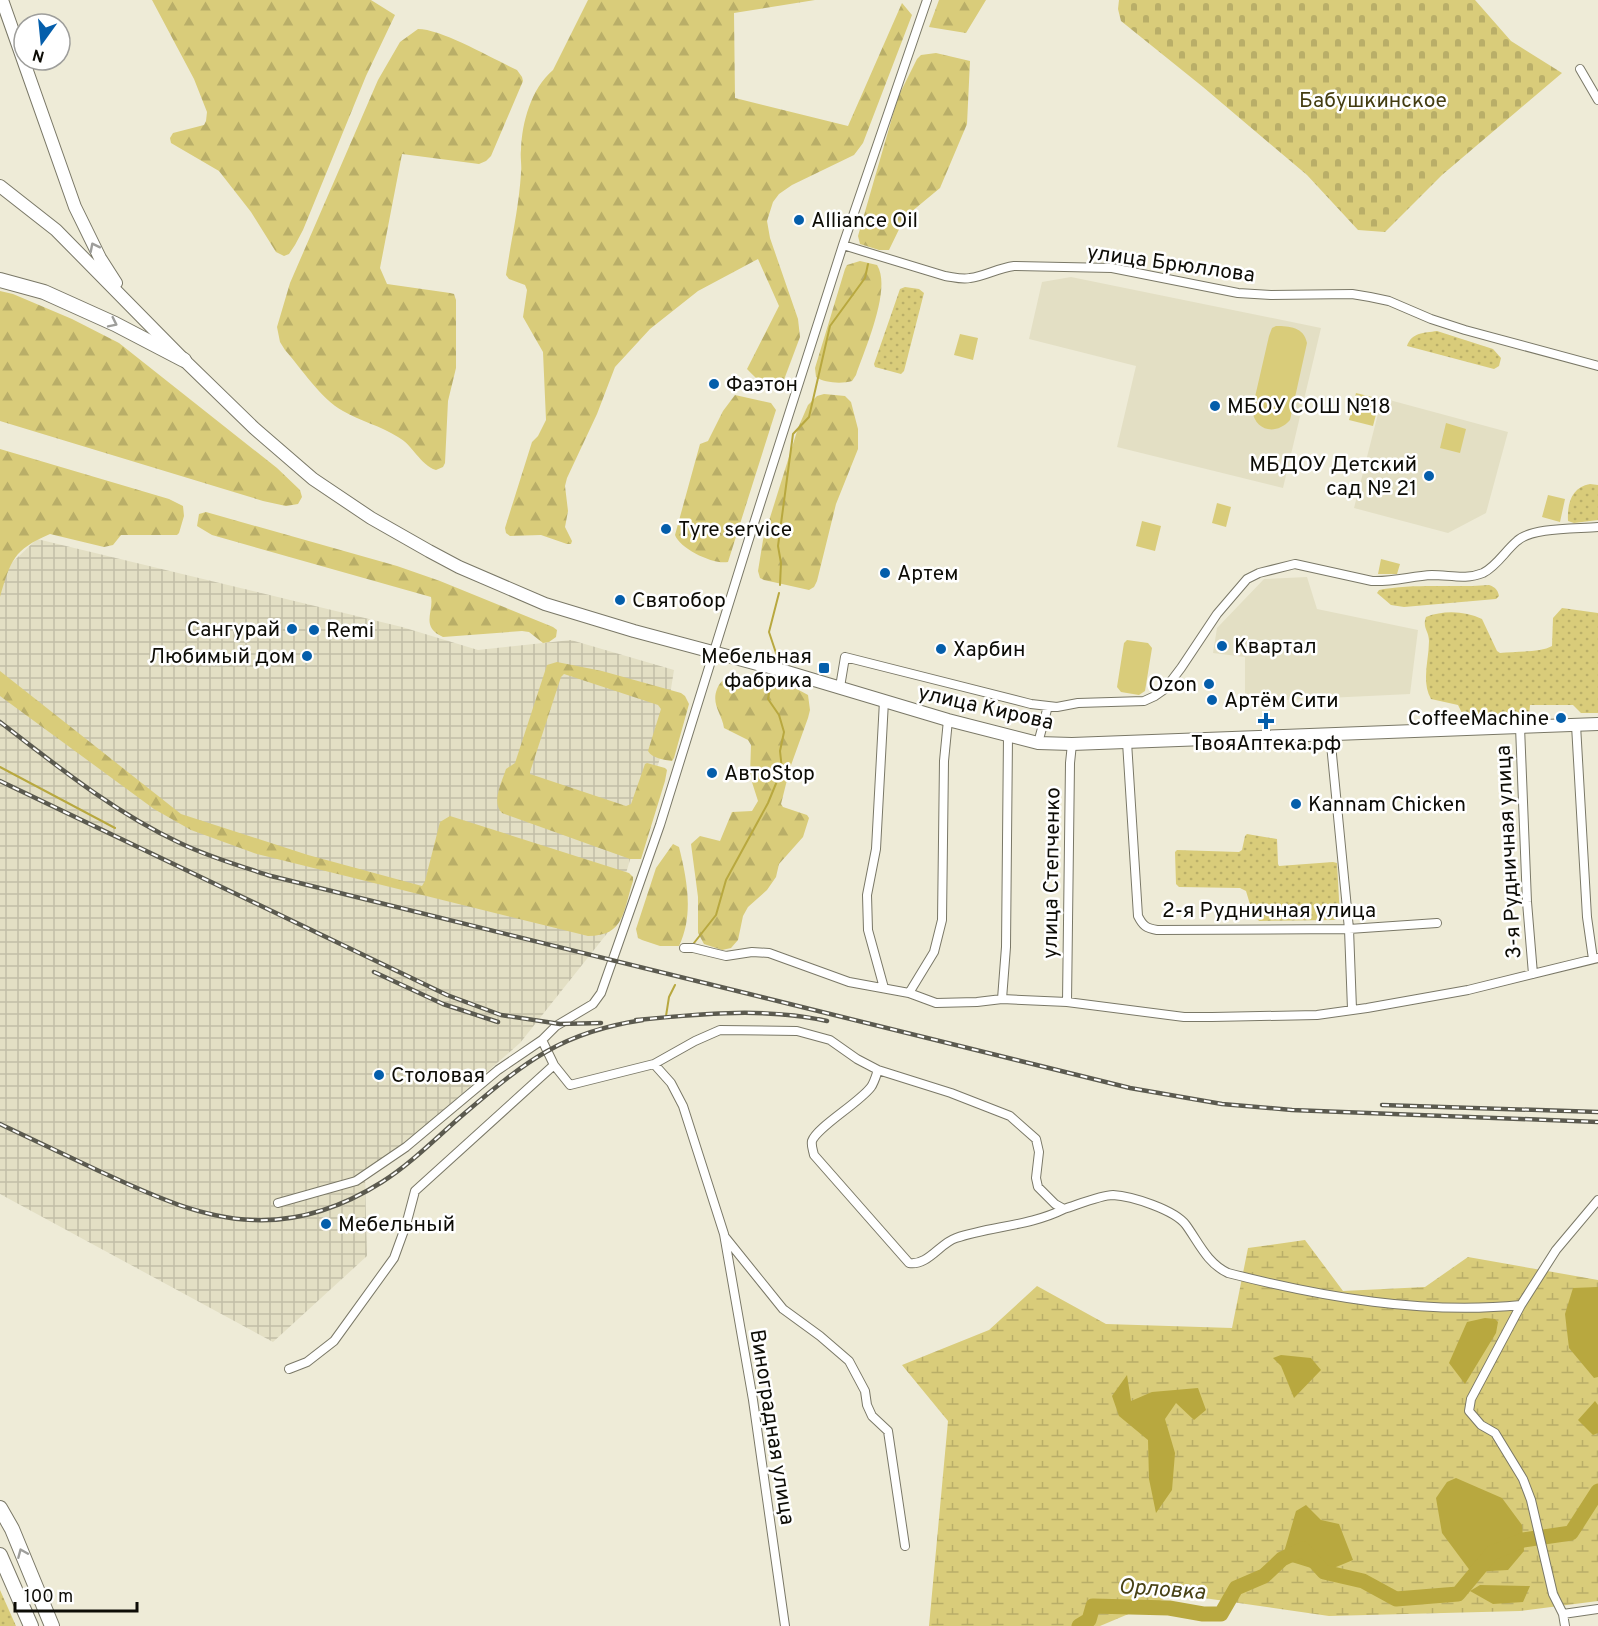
<svg xmlns="http://www.w3.org/2000/svg" width="1598" height="1626" viewBox="0 0 1598 1626" font-family="Overpass,sans-serif">
  <style>
    .built { fill: #e3dfc4 }
    .industrial { fill: url(#industrial-grid) }
    .grass { fill: url(#grass-dots) }
    .forest { fill: url(#forest-firs) }
    .wetland { fill: url(#wetland-marsh) }
    .cemetery { fill: url(#cemetery-stones) }
    .park { fill: #d9cc7a }
    .water { fill: #b8a83f }
    .lines { fill: none; stroke-linecap: round; stroke-linejoin: round }
    .stream { stroke: #b8a83f; stroke-width: 2 }
    .river { stroke: #b8a83f; stroke-width: 15 }
    .minor-casing { stroke: #7a7867; stroke-width: 10 }
    .primary-casing { stroke: #7a7867; stroke-width: 14 }
    .trunk-casing { stroke: #7a7867; stroke-width: 16 }
    .minor { stroke: #fff; stroke-width: 8 }
    .primary { stroke: #fff; stroke-width: 12 }
    .trunk { stroke: #fff; stroke-width: 14 }
    .rail-casing { stroke: #5b5a4f; stroke-width: 4.5 }
    .rail { stroke: #fff; stroke-width: 2; stroke-dasharray: 7; stroke-linecap: butt }
    .oneway { stroke: #9e9e9b }
    .poi-dot { fill: #045eab; stroke: #fff; stroke-width: 2 }
    .labels { text-anchor: middle; stroke-width: 5; stroke-linejoin: round; paint-order: stroke }
    .park-label { font-size: 21px; fill: #433c10; stroke: #fff }
    .poi-label { font-size: 21px; fill: #0d0c06; stroke: #fff; text-anchor: start }
    .street-label { font-size: 21px; fill: #0d0c06; stroke: #fff }
    .water-label { font-size: 22px; font-style: italic; fill: #474115; stroke: #fff }
  </style>
  <defs>
    <pattern id="industrial-grid" width="8" height="8" patternUnits="userSpaceOnUse" patternTransform="scale(1.5)"><rect width="8" height="8" fill="#e3dfc4"/><path d="M0 4h8M4 0v8" fill="none" stroke="#c2bea7"/></pattern>
    <pattern id="grass-dots" width="8" height="8" patternUnits="userSpaceOnUse" patternTransform="scale(1.5)"><rect width="8" height="8" fill="#d9cc7a"/><path d="M2 2h.1M6 6h.1" fill="none" stroke="#b9ae68" stroke-width="1.8" stroke-linecap="round"/></pattern>
    <pattern id="forest-firs" width="22" height="20" patternUnits="userSpaceOnUse" patternTransform="scale(1.5)"><rect width="22" height="20" fill="#d9cc7a"/><path d="M5 1l3.5 6h-7zM16 11l3.5 6h-7z" fill="#b9ae68"/></pattern>
    <pattern id="wetland-marsh" width="20" height="14" patternUnits="userSpaceOnUse" patternTransform="scale(1.5)"><rect width="20" height="14" fill="#d9cc7a"/><path d="M1 5h8M5 5V1M11 12h8M15 12V8" fill="none" stroke="#b9ae68"/></pattern>
    <pattern id="cemetery-stones" width="16" height="16" patternUnits="userSpaceOnUse" patternTransform="scale(1.5)"><rect width="16" height="16" fill="#d9cc7a"/><path d="M2 7V4a2 2 0 0 1 4 0v3zM10 15v-3a2 2 0 0 1 4 0v3z" fill="#b9ae68"/></pattern>
  </defs>
  <rect width="100%" height="100%" fill="#eeebd7"/>
  <path class="built" d="M1071,277L1321,328L1283,488L1117,447L1136,366L1029,339L1042,282Z
    M1382,398L1508,432L1486,513L1448,533L1354,508Z
    M1307,577L1317,609L1418,630L1410,694L1245,702V657L1213,653L1217,628L1264,579Z"/>
  <path class="industrial" d="M37,539L402,627L478,650L571,640L674,670L660,758L609,931L520,1043L365,1178L367,1256L273,1342L0,1194V574Z"/>
  <path class="grass" d="M905,287L919,289L924,293L904,371L901,374L875,367L874,364L900,289Z
    M1437,331L1493,349L1501,358L1499,366L1494,369L1407,346C1412,332 1424,333 1437,331Z
    M1590,484L1598,485V520L1574,523L1568,521C1567,503 1572,487 1590,484Z
    M1489,585C1495,587 1498,590 1499,596L1496,599L1404,607L1391,605L1377,593L1379,590C1414,583 1453,588 1489,585Z
    M1562,608L1598,613V713H1581L1573,705H1530L1529,716L1464,717L1458,705L1431,699C1421,681 1429,660 1429,641C1429,631 1422,628 1426,617C1444,610 1465,611 1482,619L1497,651L1500,653C1515,651 1540,653 1552,646L1553,618Z
    M1247,834L1277,839L1278,864L1279,866L1333,862L1337,863L1340,917L1335,920L1259,921L1252,911L1246,891L1240,888L1179,887L1176,884L1175,852L1177,850L1239,852L1242,850L1245,836Z
    M0,1590L16,1626H0Z"/>
  <path class="forest" d="M152,0H371L395,15L366,76L303,230L295,245L289,254L284,256L276,252L251,212L219,171L171,143L170,138L173,133L204,125L206,121L207,112L194,79Z
    M588,0H815L734,13L735,98L848,126L902,3L912,15L863,143L854,155L792,185L779,194L773,202L767,221L770,238L798,319L800,337L782,385L777,388C764,385 756,379 747,369L779,306L758,259L698,291L650,329L615,367L597,414L567,478L565,486L568,511L565,527L572,541L571,544H567L541,535L510,536L506,533L505,528L532,442L538,436L546,420L543,352L523,317L527,290L525,285L509,279L506,275C511,241 519,207 521,173C522,165 520,157 521,150C522,122 531,89 553,70Z
    M939,0H986L966,33L929,27Z
    M418,29C442,29 493,59 517,70L522,77L523,81L491,156L486,161L479,164L402,154L380,268L387,284L450,293L454,294L456,300V368L448,401L445,463L443,467L436,470C420,465 413,445 398,437C381,426 360,421 343,411C321,399 301,368 285,350L280,342L277,327L290,283L378,80L400,42Z
    M936,53L970,61L967,124L940,188L905,217L889,250H879L860,244L858,236L898,97L917,59L921,55Z
    M860,261L877,265C892,288 865,349 856,375L852,381C842,384 824,383 816,377L815,368L845,269L847,265Z
    M0,291L13,294L72,319L119,343L277,468L300,490L302,497L298,504L286,506L263,501L0,421Z
    M824,394L845,396L851,402L858,429V449L836,504L817,581L814,587L809,590L764,580L760,578L758,571L763,540L798,428L808,405L817,396Z
    M735,395L771,403L776,410L728,562C714,565 680,549 675,535L700,444L708,441L723,411Z
    M0,449L169,499L183,506L184,516L179,533L177,535H121L113,545L104,547L50,534C13,550 11,560 0,597Z
    M206,512L397,566L440,581L553,627L557,630L556,637L549,642L543,643L529,632L522,631L443,637C420,627 434,612 431,597L212,535L197,526L199,514Z
    M557,662L602,671L681,693L685,696L689,704L674,758L672,761C664,760 652,758 648,751L661,709L658,705L564,674L561,677L530,772V774L626,806L631,804L645,764L647,763L665,768L667,770L665,781L641,859H630L502,813C491,802 502,782 506,769L515,763L547,665Z
    M0,671L181,814L308,855L422,886L425,881L440,822L450,816L629,873L633,877V881C623,911 625,936 588,936L257,854L191,830L154,809L0,696Z
    M732,676C759,677 785,681 808,695L810,710L808,718L790,768L781,804L783,807L807,815L809,818L803,837L779,864L776,877L767,890L748,907L743,916L738,940L731,948L722,950L704,944L698,933V897L691,844L700,836L720,841L732,812L752,811L758,801L750,776L751,745L748,740L724,728C722,713 711,705 717,689C720,681 725,678 732,676Z
    M673,844L679,847C687,879 694,915 679,946H660L642,940L638,938L636,929L656,868Z"/>
  <path class="wetland" d="M1305,1240L1343,1291L1425,1287L1468,1257L1598,1280V1601L1520,1611L1329,1616L1176,1594L1100,1626H929L948,1421L902,1365L989,1330L1037,1286L1106,1324L1232,1328L1248,1248Z"/>
  <path class="cemetery" d="M1119,0H1475L1511,41L1562,73L1442,175L1385,232L1358,230L1307,175L1203,87L1121,21L1118,9Z"/>
  <path class="park" d="M1276,326C1289,326 1304,327 1307,343L1290,420C1276,436 1255,431 1252,410L1269,336L1272,328Z
    M960,334L978,338L973,360L954,355Z
    M1356,393L1380,399L1373,426L1349,420Z
    M1446,423L1466,429L1460,453L1440,448Z
    M1548,495L1565,499L1560,522L1542,517Z
    M1217,503L1231,507L1226,527L1212,523Z
    M1142,521L1161,526L1155,551L1136,546Z
    M1381,559L1400,564L1397,574H1378Z
    M1127,640L1148,643L1152,648L1145,691L1139,695L1121,692L1117,687L1124,643Z"/>
  <path class="water" d="M1598,1287V1377L1594,1378L1569,1348L1565,1314L1573,1288Z
    M1485,1318L1495,1319L1498,1322L1496,1333L1465,1384L1449,1363L1467,1322Z
    M1281,1355L1311,1358L1321,1370L1294,1398L1281,1366L1273,1358Z
    M1127,1375L1131,1401L1152,1392L1198,1388L1206,1410L1194,1420L1176,1403L1165,1419L1175,1453L1172,1490L1156,1513L1149,1479L1148,1440L1119,1416L1112,1396Z
    M1595,1401L1598,1405V1433L1593,1435L1578,1420Z
    M1456,1478L1502,1498L1522,1525L1524,1551L1508,1570L1471,1572L1442,1533L1436,1498L1447,1482Z
    M1306,1505L1321,1520L1339,1524L1353,1560L1324,1572L1282,1559L1296,1511Z
    M1480,1585L1530,1586L1523,1602L1493,1604L1470,1591Z"/>
  <g class="lines">
    <path class="stream" d="M780,585L781,563L778,546L793,434L809,417L830,326L865,278L868,264
      M775,663L777,656L769,632L779,593
      M0,767L115,828
      M694,943L716,915L726,880L768,803L782,769L780,751L784,732L779,715L768,699L773,671
      M666,1016L669,997L675,985"/>
    <path class="river" d="M1079,1626L1089,1620L1093,1606L1169,1608L1203,1614H1221L1236,1588L1264,1576L1282,1559L1303,1549L1324,1572L1363,1581L1396,1599L1458,1594L1492,1553L1523,1540L1571,1533L1598,1491"/>
    <defs>
      <path id="minor" d="M1580,69L1598,100
        M843,245L945,276C953,277 962,280 970,278C985,276 998,268 1014,266L1112,268L1238,293L1271,295L1352,294L1370,297L1389,301L1431,319L1465,330L1598,366
        M840,687L845,657L1031,704L1057,707L1078,703L1144,701L1155,696L1165,689L1181,668L1217,614L1247,579L1259,573L1295,564L1372,581C1393,582 1412,576 1432,575C1450,575 1466,580 1483,573C1497,566 1505,551 1517,541C1532,527 1577,529 1598,527
        M884,701L876,849L867,895L868,930L884,988
        M1576,725L1587,917L1593,959
        M1520,727L1527,902L1533,974
        M1330,734L1349,929L1352,1009
        M1127,742L1138,916C1143,926 1146,928 1157,930L1349,929L1437,923
        M1038,743L1048,706
        M684,948H693L726,956L752,952L769,953L849,982L909,993L936,1003L977,1002L1002,999L1067,1002L1184,1017H1212L1317,1015L1367,1008L1468,990L1598,958
        M909,993L934,952L942,920L944,761L948,720
        M1002,999L1006,947L1008,736
        M1067,1002L1070,763L1072,744
        M542,1040L554,1065L570,1085L654,1064L671,1083L683,1106L724,1234L753,1400L785,1626
        M654,1064L695,1041L720,1030L797,1031L830,1040L857,1059L878,1070L951,1093L1010,1116L1036,1139L1039,1152L1036,1178L1038,1187L1055,1204L1064,1209C1077,1205 1101,1195 1113,1195C1132,1196 1175,1210 1186,1225C1199,1243 1207,1263 1228,1273C1322,1297 1424,1315 1521,1305L1556,1250L1598,1200
        M878,1070C876,1076 874,1083 871,1087C859,1103 817,1127 812,1141C811,1146 813,1150 814,1155L909,1263C928,1266 940,1243 956,1238C992,1226 1030,1226 1064,1209
        M278,1203L356,1181L406,1147L498,1070L542,1040L556,1026L593,1004L601,993L660,825L748,542L843,245L927,0
        M725,1237L783,1309L820,1336L849,1361L865,1391L867,1405L872,1416L888,1431L905,1546
        M1521,1305L1471,1399L1469,1411L1481,1425L1495,1433L1523,1479L1531,1500L1553,1594L1563,1614L1598,1609
        M289,1369L307,1362L334,1341L394,1258L406,1225L415,1191L554,1065
        M1563,1614L1565,1626"/>
      <path id="primary" d="M2,0L75,207L100,258L116,283
        M0,186L56,230L184,360L254,428L313,479L371,518L429,551L459,567L545,604L634,631L784,671L948,720L1038,743L1072,744L1598,724"/>
      <path id="trunk" d="M0,280L44,292L115,324L184,360
        M0,1508L12,1529L52,1626
        M0,1555L31,1626"/>
    </defs>
    <use href="#minor" class="minor-casing"/>
    <use href="#primary" class="primary-casing"/>
    <use href="#trunk" class="trunk-casing"/>
    <use href="#minor" class="minor"/>
    <use href="#primary" class="primary"/>
    <use href="#trunk" class="trunk"/>
    <defs>
      <path id="rail" d="M0,722C57,766 114,812 180,843C209,857 240,866 271,876L1130,1088L1222,1104L1292,1110L1598,1122
        M0,781L447,995L501,1015L560,1024L601,1023
        M374,972L443,1004L498,1022
        M636,1020C700,1014 764,1007 827,1021
        M1382,1105L1598,1112
        M0,1124C33,1140 66,1155 99,1171C147,1193 199,1218 253,1220C299,1222 344,1206 382,1182C412,1163 438,1136 465,1113C526,1061 562,1032 643,1020"/>
    </defs>
    <use href="#rail" class="rail-casing"/>
    <use href="#rail" class="rail"/>
  </g>
  <defs><path id="oneway-chevron" d="M-2-3.5L2.5 0L-2 3.5" fill="none" stroke-width="1.6" stroke-linecap="round" stroke-linejoin="round" transform="scale(1.5)"/></defs>
  <g class="oneway">
    <use href="#oneway-chevron" transform="translate(94 247) rotate(-117)"/>
    <use href="#oneway-chevron" transform="translate(113 323) rotate(26)"/>
    <use href="#oneway-chevron" transform="translate(22 1553) rotate(-113)"/>
  </g>
  <g class="poi-dot">
    <circle cx="799" cy="220" r="6"/>
    <circle cx="714" cy="384" r="6"/>
    <circle cx="1215" cy="406" r="6"/>
    <circle cx="1429" cy="476" r="6"/>
    <circle cx="666" cy="529" r="6"/>
    <circle cx="885" cy="573" r="6"/>
    <circle cx="620" cy="600" r="6"/>
    <circle cx="292" cy="629" r="6"/>
    <circle cx="314" cy="630" r="6"/>
    <circle cx="1222" cy="646" r="6"/>
    <circle cx="941" cy="649" r="6"/>
    <circle cx="307" cy="656" r="6"/>
    <rect x="818" y="662" width="12" height="12" rx="3"/>
    <circle cx="1209" cy="684" r="6"/>
    <circle cx="1212" cy="700" r="6"/>
    <circle cx="1561" cy="718" r="6"/>
    <path d="M1263 712h6v6h6v6h-6v6h-6v-6h-6v-6h6z"/>
    <circle cx="712" cy="773" r="6"/>
    <circle cx="1296" cy="804" r="6"/>
    <circle cx="379" cy="1075" r="6"/>
    <circle cx="326" cy="1224" r="6"/>
  </g>
  <g class="labels">
    <g class="park-label">
      <text x="1373" y="107">Бабушкинское</text>
    </g>
    <g class="poi-label">
      <text x="811" y="227">Alliance Oil</text>
      <text x="726" y="391">Фаэтон</text>
      <text x="1227" y="413">МБОУ СОШ №18</text>
      <text x="1417" y="471" text-anchor="end">МБДОУ Детский<tspan x="1417" dy="24">сад № 21</tspan></text>
      <text x="678" y="536">Tyre service</text>
      <text x="897" y="580">Артем</text>
      <text x="632" y="607">Святобор</text>
      <text x="280" y="636" text-anchor="end">Сангурай</text>
      <text x="326" y="637">Remi</text>
      <text x="1234" y="653">Квартал</text>
      <text x="953" y="656">Харбин</text>
      <text x="295" y="663" text-anchor="end">Любимый дом</text>
      <text x="812" y="663" text-anchor="end">Мебельная<tspan x="812" dy="24">фабрика</tspan></text>
      <text x="1197" y="691" text-anchor="end">Ozon</text>
      <text x="1224" y="707">Артём Сити</text>
      <text x="1549" y="725" text-anchor="end">CoffeeMachine</text>
      <text x="1266" y="750" text-anchor="middle">ТвояАптека.рф</text>
      <text x="724" y="780">АвтоStop</text>
      <text x="1308" y="811">Kannam Chicken</text>
      <text x="391" y="1082">Столовая</text>
      <text x="338" y="1231">Мебельный</text>
    </g>
    <g class="street-label">
      <text transform="translate(1171 263) rotate(8)" y="7">улица Брюллова</text>
      <text transform="translate(986 707) rotate(13)" y="7">улица Кирова</text>
      <text transform="translate(1508 852) rotate(-93)" y="7">3-я Рудничная улица</text>
      <text transform="translate(1051 873) rotate(-89)" y="7">улица Степченко</text>
      <text x="1269" y="917">2-я Рудничная улица</text>
      <text transform="translate(773 1427) rotate(81)" y="7">Виноградная улица</text>
    </g>
    <g class="water-label">
      <text transform="translate(1162 1588) rotate(4)" y="8">Орловка</text>
    </g>
  </g>
  <g transform="translate(42 42) rotate(195)"><circle r="28" fill="#ffffff" stroke="#9e9e9b" stroke-width="1.5"/>
  <path d="M0-4.5L10 22L0 15L-10 22Z" fill="#045eab"/>
  <text y="-9" font-size="16" font-weight="bold" text-anchor="middle" fill="#0d0c06">N</text>
  </g>
  <path d="M15 1602v9h122v-9" fill="none" stroke="#0d0c06" stroke-width="3"/>
  <text x="24" y="1602" font-size="18" fill="#0d0c06" stroke="#ffffff" stroke-width="4.5" paint-order="stroke">100 m</text>
</svg>
